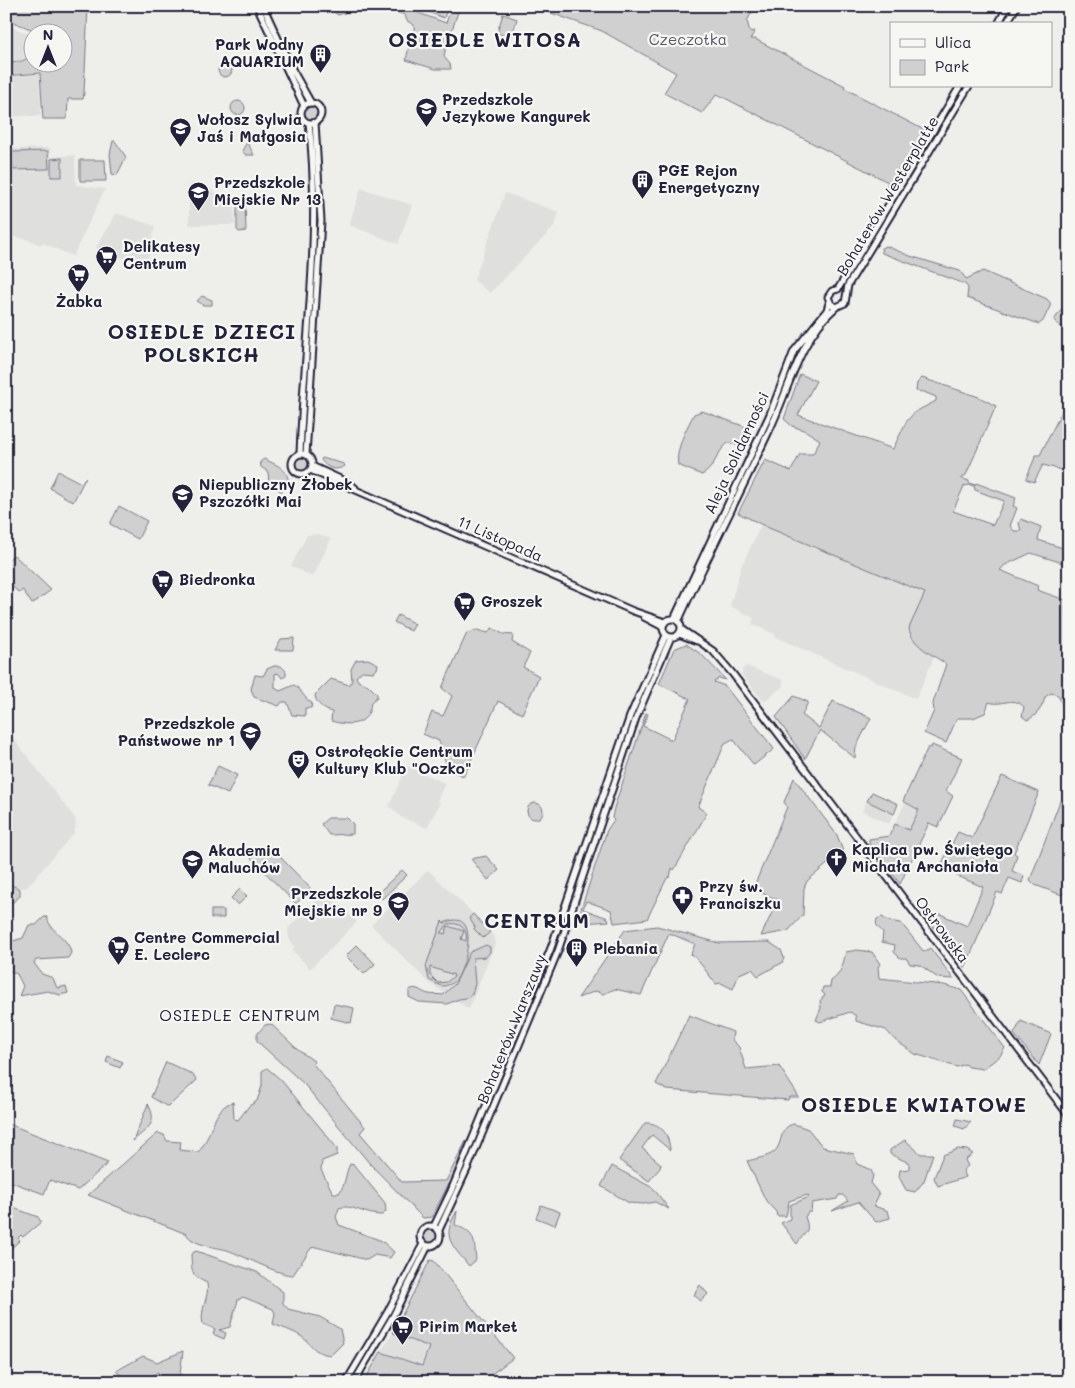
<svg xmlns="http://www.w3.org/2000/svg" width="1075" height="1388" viewBox="0 0 1075 1388" font-family="Mali,sans-serif">
  <style>
    .built { fill: #dfdfde }
    .green { fill: #d0d0d1; stroke: #797986; fill-rule: evenodd }
    .lines { fill: none; stroke-linecap: round; stroke-linejoin: round }
    .secondary-casing { stroke: #22223b; stroke-width: 9 }
    .secondary { stroke: #f6f6f2; stroke-width: 5 }
    .labels { text-anchor: middle; stroke-width: 4.5; stroke-linejoin: round; paint-order: stroke }
    .park-label { font-size: 15px; fill: #565668; stroke: #f6f6f2 }
    .poi-label { font-size: 15px; font-weight: bold; fill: #22223b; stroke: #f6f6f2; text-anchor: start }
    .street-label { font-size: 15px; fill: #22223b; stroke: #f6f6f2 }
    .neighbourhood-label { font-size: 16px; letter-spacing: 1px; fill: #22223b; stroke: #f6f6f2 }
    .district-label { font-size: 20px; font-weight: bold; letter-spacing: 1px; fill: #22223b; stroke: #f6f6f2 }
  </style>
  <rect width="100%" height="100%" fill="#eeeeeb"/>
  <filter id="ink" filterUnits="userSpaceOnUse"><feTurbulence type="fractalNoise" baseFrequency=".02" numOctaves="2"/><feDisplacementMap in="SourceGraphic" scale="10" xChannelSelector="R" yChannelSelector="G"/><feConvolveMatrix kernelMatrix="1 2 1 2 8 2 1 2 1" color-interpolation-filters="sRGB"/></filter>
  <g filter="url(#ink)">
    <path class="built" d="M6,25L32,35V55L22,60L6,61Z
      M39,74L41,116H29L28,114L27,116L6,117V77Z
      M50,148V157L75,155L76,185L105,189L73,256L42,243L40,245L29,240L6,235L8,149Z
      M192,183L234,200L235,225H189V187Z
      M361,188L412,205L398,244L349,225Z
      M505,193L559,212L554,227L490,293L474,280Z
      M116,213L155,226L147,263L129,260L96,248Z
      M762,523L956,606L916,699L775,637L776,635L752,624L754,618L730,606L741,567Z
      M318,534L331,539L313,577L291,566L307,535Z
      M747,666L783,680V686L764,702L742,675V669Z
      M6,729L75,818L76,824L74,833L26,888L10,887L6,882Z
      M407,766L445,783L437,801L440,803L427,828L401,817L389,806Z
      M867,801L894,814L889,824L862,811Z
      M905,803L919,810L909,831L895,824Z
      M428,870L488,928L496,941L469,1009L428,982L371,925Z
      M323,894L340,905L357,922L310,969L293,951L294,946L289,938L288,928Z
      M393,1333L429,1348L422,1366L381,1352Z"/>
    <path class="green" d="M6,6H88L84,93L83,99H68L67,119H43L40,73L6,76V62L22,61L32,56V62H62V32H38L6,19Z
      M325,6H366L338,15Z
      M384,6H399L446,23L452,6H460L452,30L448,34L444,57L450,64L451,69H435L406,60L410,42L409,36L415,28L413,24L407,21L405,15L383,8Z
      M412,6H448L444,18Z
      M531,6H755L747,21L750,32L755,31L750,39H755L845,86L844,88L926,131L892,187L888,189L886,188L888,182L717,94L702,113L664,93L676,73L602,31Z
      M503,14L517,19L511,38L497,33Z
      M218 70a7 7 0 1 1 14 0a7 7 0 1 1-14 0Z
      M231 108a7 7 0 1 1 14 0a7 7 0 1 1-14 0Z
      M305 113a6 6 0 1 1 12 0a6 6 0 1 1-12 0Z
      M113,141H115L126,157L117,175L112,174L110,154Z
      M247,142L254,155H246L242,151Z
      M48,151L49,169L13,170L12,152Z
      M62,158V177H51V159Z
      M80,160H105L106,181H80Z
      M245,204L246,231L239,232L237,230V206Z
      M886,246L910,256L960,271L966,279L983,271L1047,299L1051,304L1043,321L1039,324L967,298L968,288L965,284L882,253L881,248Z
      M202,296L212,300V305H203L197,301Z
      M1062,309L1066,312L1069,310V329L1059,326L1054,320Z
      M800,374L816,381L798,415L893,449L906,422L915,412L936,401V397L924,392L916,391L917,383L922,378L979,397L996,406L966,475L961,478L969,481V483L975,485L976,483L1016,498L1013,506L1017,508L1010,526L1014,531H1021L1019,523L1021,519L1041,527L1038,540L1069,550V565L1031,553L1005,565L1000,570L1038,586L1037,590L1068,601L1065,610L1069,612V708L1063,707L1058,695L1051,693L1045,697C1043,707 1036,717 1027,720L1022,716L1024,707C1013,695 1002,707 989,702L985,713L973,718H957L946,743L924,733L934,711L933,703L946,664C933,655 911,645 909,628L925,593L769,528L738,513L765,460L791,471L800,454H813L820,440L806,431L792,426L784,419ZM970,485L974,486L975,490L1004,501L993,525L953,511L964,486Z
      M1069,391V472L1043,465L1034,482L1026,479L1036,455H1040L1065,405Z
      M702,411L746,427L751,432L743,451H741L735,444L728,443C716,452 716,467 702,475L678,465C675,450 687,427 694,414Z
      M295 464a7 7 0 1 1 14 0a7 7 0 1 1-14 0Z
      M322,458L344,464L345,466C335,472 327,468 321,460Z
      M264,459C276,465 287,467 289,483L283,487L282,492L269,483L268,472L261,467L260,462Z
      M58,471L81,483L86,477L73,502L50,488Z
      M119,506L147,521L138,539L110,524Z
      M14,555L51,590L32,604L23,590L19,593L13,587L6,592V561Z
      M398,615L415,624L411,631L394,622Z
      M492,628L503,634L513,635L512,642L530,653L523,667L539,676L522,714L498,701L464,776L448,770L439,741L423,734L432,712L443,716L452,696L442,688L467,633L477,630L488,633Z
      M294,638L293,650H275L281,639Z
      M686,644L701,654L726,680L719,678L714,682L725,686L774,749L754,765L733,739L725,743L698,807L707,813L674,870L672,868L670,877L667,878L647,919L614,923L611,910L586,901L583,909L608,918L609,921L584,923L578,918L607,830L614,820L612,818L614,808L646,713L648,714L643,726L672,740L690,699L659,684L674,649Z
      M368,659L378,664L377,669L373,672L362,671L356,677L358,681L368,685L377,694V697L371,702C369,727 349,726 331,721L332,712C325,711 315,703 315,695L331,679L349,685L352,681L351,669L356,660Z
      M274,666H281L286,671V676L282,678L278,673L275,674V688L280,691L294,685C302,690 304,699 312,703L311,708H305V716L292,715L287,702H282L279,706L254,697L251,689L255,675L263,676L267,669Z
      M794,696L808,702L802,715L819,728L833,701L871,718L856,747L855,758L820,730L805,759L776,717Z
      M932,745L962,758L946,791L953,796L938,827L929,823L900,884L869,843V839L889,836L895,824L909,830L919,810L903,801L928,747L931,748Z
      M218,766L237,775L228,794L208,785Z
      M1002,776L1039,792L1014,853L1017,855L1012,871L1024,876L1022,883L1009,878L1002,894L997,892L965,968L932,925L938,913L967,926L983,887L955,875L957,870L942,863L958,832L972,838Z
      M794,778L837,835L843,851L807,881L804,888L803,915L788,931L761,936L778,900L753,889L787,807L784,802Z
      M872,792L898,804L894,814L867,801Z
      M1060,801L1069,805V888L1062,895L1035,885L1030,880Z
      M527 811a8 8 0 1 1 16 0a8 8 0 1 1-16 0Z
      M328,818H347L353,824V834L329,835L321,824Z
      M267,843L311,889L296,904L251,858Z
      M486,856L499,870L488,880L471,859Z
      M402,870L407,875L382,899L379,896L382,889Z
      M7,883L20,889V896L6,908Z
      M240,889L247,896L238,905L231,898Z
      M211,910H224V918H211Z
      M473,914L490,932L483,938L474,929L475,927L469,918Z
      M44,917H47C50,933 69,937 71,953L68,958L36,960L34,963L42,974L53,978L57,988L66,986L68,993L60,995L48,991L19,996L23,986L17,974L6,969V956L9,955L6,952V943L23,938L29,925H36Z
      M882,917L888,921L901,923L924,952L930,948L954,979L938,978L920,965L910,964L906,958H900L894,952L895,945L882,942L883,932C878,928 875,925 877,919Z
      M442,921L444,923C482,906 466,967 456,980C452,984 447,986 441,986L429,980L426,966ZM448,924C460,922 468,929 466,941L461,939L464,931L448,926L445,934L441,933ZM430,967L454,975V976L447,982L438,983L430,975Z
      M657,926L719,943L769,942L781,950L784,958L782,963C773,967 766,972 758,976L752,969L739,974L733,989L721,983L716,984L700,963L691,954L695,944L669,933L641,995L615,989L603,994L596,991L578,998L625,930Z
      M357,945L375,964L364,974L346,956Z
      M486,945L490,947V952L486,957L473,958L475,984L472,994L467,998L459,999L447,1004L419,1002L409,997V990C418,985 421,993 429,994C433,995 439,994 443,995L455,984L470,952Z
      M857,950L872,952L880,964L878,967L879,978L944,985L961,990L1005,1048L1000,1056L983,1069L969,1067L965,1064L957,1067L915,1054L895,1040L886,1030L856,1021V1016L850,1012L820,1022L816,1020L821,1008L820,1001L825,995L822,992L823,987H830L831,981C842,974 843,963 846,952Z
      M334,1004L354,1008L351,1023L331,1018Z
      M689,1015L733,1032L732,1040L739,1047L746,1069L779,1066L799,1097H789L788,1100L667,1090L656,1084Z
      M1021,1021L1051,1034L1039,1065L1014,1034Z
      M271,1024L298,1050L314,1061L313,1064L365,1127L360,1133L402,1182L446,1181L466,1141L452,1178L470,1139L435,1218L449,1183L432,1217L423,1218L370,1164L304,1084L257,1041V1034L265,1025Z
      M108,1056L123,1062L120,1068L106,1062Z
      M166,1062L192,1074L197,1080L170,1105L166,1106L151,1097Z
      M267,1068L281,1080L337,1148V1155L322,1161L321,1170L333,1193H339C346,1184 345,1174 350,1164L354,1165L385,1203L386,1211L382,1215C367,1216 350,1203 339,1208L336,1217L339,1225L382,1241L394,1252L390,1258L375,1255L367,1260L316,1247L311,1248L293,1275C281,1276 242,1255 227,1250C216,1247 189,1245 186,1232L184,1233L88,1195L158,1133L164,1135L167,1141L181,1142L179,1150L198,1152C212,1139 212,1107 233,1102L234,1119L238,1120L249,1106L257,1101L262,1086V1071Z
      M148,1104C159,1124 147,1128 133,1141Z
      M957,1119L971,1122L964,1129L955,1126Z
      M6,1123L108,1163L78,1190L50,1180L44,1194L6,1180Z
      M645,1123C661,1122 669,1135 670,1150L652,1135L642,1148L661,1164L660,1168L649,1181L619,1160Z
      M794,1124L808,1129L823,1147L854,1154L857,1164L871,1170L873,1175L871,1184L879,1194L874,1206L888,1211L890,1218L876,1222L858,1202L832,1211L848,1201L843,1195H839L837,1199L812,1203L811,1212H808L805,1217C811,1233 805,1231 797,1244L781,1223L790,1219V1205L809,1197L807,1195L789,1201L786,1216H777L776,1212L766,1201L747,1161C755,1159 768,1157 774,1152C784,1143 778,1127 794,1124Z
      M905,1140L921,1154H933L924,1181L915,1192L906,1190L899,1177L900,1170L909,1169V1163L890,1154V1150Z
      M958,1149L967,1150L973,1154L965,1160L968,1166L963,1170L966,1177L938,1186L934,1178L943,1155Z
      M612,1166L653,1188L669,1209L655,1202L643,1204L629,1203L601,1186Z
      M6,1205L38,1217L41,1222L23,1237L21,1235L18,1238L20,1240L6,1253Z
      M541,1205L560,1212L555,1225L536,1218Z
      M457,1211L455,1225C476,1233 474,1240 476,1260L469,1266C451,1244 441,1237 457,1211Z
      M423 1236a7 7 0 1 1 14 0a7 7 0 1 1-14 0Z
      M196,1251L257,1272L283,1292V1303L288,1309L320,1317L340,1329L343,1343L331,1355C313,1353 314,1346 302,1337C294,1331 282,1328 273,1324L275,1313L273,1309L243,1297L238,1300L230,1327L219,1330L226,1333L224,1339L213,1334L215,1329L203,1324C199,1310 210,1297 207,1283C190,1275 192,1273 191,1254Z
      M430,1260L434,1261L513,1358L481,1382H391L392,1375H383L375,1382L364,1381L381,1352L422,1366L429,1347L393,1333Z
      M700,1285L708,1294L701,1301L694,1295Z
      M183,1351L179,1382H161L158,1372L140,1382H125L123,1377L116,1371L143,1356L157,1362Z"/>
    <g class="lines">
      <defs>
        <path id="secondary" d="M257,6L304,106
          M263,6L293,71L311,103
          M998,24L1008,6
          M1006,24L1017,6
          M301 113a10 10 0 1 1 20 0a10 10 0 1 1-20 0Z
          M838,289L832,291L828,297L831,304L836,307L845,303L848,285L969,86
          M838,289L960,86
          M300,454C304,344 322,234 309,123
          M292 464a10 10 0 1 1 20 0a10 10 0 1 1-20 0Z
          M306,455L321,221L315,122
          M312,466L349,483L355,488
          M310,470L633,611L665,622
          M644,617L663,627
          M674,619L770,414L794,351L827,310L829,303
          M663 628a9 9 0 1 1 18 0a9 9 0 1 1-18 0Z
          M678,622C707,557 740,494 770,429C790,387 799,339 836,307
          M681,629L713,651L732,673L1069,1116
          M679,634L697,641
          M420 1236a10 10 0 1 1 20 0a10 10 0 1 1-20 0Z
          M434,1226L451,1191L551,948L630,716L666,635
          M439,1230L469,1165L558,951L636,718L671,637
          M346,1382L387,1313L423,1244
          M354,1382L393,1316L428,1246"/>
      </defs>
      <use href="#secondary" class="secondary-casing"/>
      <use href="#secondary" class="secondary"/>
    </g>
  </g>
  <defs>
    <symbol id="building-pin" viewBox="-11 -11 22 30"><path d="M0 17L-7.5 6A9.5 9.5 0 1 1 7.5 6Z" fill="#22223b" stroke="#f6f6f2"/><path d="M-4-6H4V6H1V3H-1V6H-4ZM-2.5-4.3h1.7v1.8h-1.7ZM.8-4.3h1.7v1.8H.8ZM-2.5-1h1.7V.8h-1.7ZM.8-1h1.7V.8H.8Z" fill="#fff"/></symbol>
    <symbol id="school-pin" viewBox="-11 -11 22 30"><path d="M0 17L-7.5 6A9.5 9.5 0 1 1 7.5 6Z" fill="#22223b" stroke="#f6f6f2"/><path d="M0-5L7-2L0 1L-7-2ZM-4 1L0 2.5L4 1V4Q0 6-4 4Z" fill="#fff"/></symbol>
    <symbol id="supermarket-pin" viewBox="-11 -11 22 30"><path d="M0 17L-7.5 6A9.5 9.5 0 1 1 7.5 6Z" fill="#22223b" stroke="#f6f6f2"/><path d="M-6-5.5h2.5l.6 2H6L4.5 2H-2.5L-4.4-4H-6ZM-1.5 3.2a1.3 1.3 0 1 0 .1 0ZM3 3.2a1.3 1.3 0 1 0 .1 0Z" fill="#fff"/></symbol>
    <symbol id="theatre-pin" viewBox="-11 -11 22 30"><path d="M0 17L-7.5 6A9.5 9.5 0 1 1 7.5 6Z" fill="#22223b" stroke="#f6f6f2"/><path d="M-5-5.5Q0-4 5-5.5V0Q5 5 0 6Q-5 5-5 0ZM-3.3-2.5H-1v1.5H-3.3ZM1-2.5H3.3v1.5H1ZM-2.8 1Q0 5.5 2.8 1Z" fill="#fff"/></symbol>
    <symbol id="church-pin" viewBox="-11 -11 22 30"><path d="M0 17L-7.5 6A9.5 9.5 0 1 1 7.5 6Z" fill="#22223b" stroke="#f6f6f2"/><path d="M-1.2-6h2.4v3.5h3.3v2.4h-3.3V6h-2.4V-.1h-3.3v-2.4h3.3Z" fill="#fff"/></symbol>
    <symbol id="pharmacy-pin" viewBox="-11 -11 22 30"><path d="M0 17L-7.5 6A9.5 9.5 0 1 1 7.5 6Z" fill="#22223b" stroke="#f6f6f2"/><path d="M-2-6h4v4h4v4h-4v4h-4v-4h-4v-4h4Z" fill="#fff"/></symbol>
  </defs>
  <g fill-rule="evenodd">
    <use href="#building-pin" x="308" y="42" width="25" height="34"/>
    <use href="#school-pin" x="414" y="96" width="25" height="34"/>
    <use href="#school-pin" x="168" y="116" width="25" height="34"/>
    <use href="#building-pin" x="630" y="168" width="25" height="34"/>
    <use href="#school-pin" x="186" y="180" width="25" height="34"/>
    <use href="#supermarket-pin" x="94" y="244" width="25" height="34"/>
    <use href="#supermarket-pin" x="66" y="262" width="25" height="34"/>
    <use href="#school-pin" x="170" y="482" width="25" height="34"/>
    <use href="#supermarket-pin" x="150" y="568" width="25" height="34"/>
    <use href="#supermarket-pin" x="452" y="590" width="25" height="34"/>
    <use href="#school-pin" x="238" y="720" width="25" height="34"/>
    <use href="#theatre-pin" x="286" y="748" width="25" height="34"/>
    <use href="#church-pin" x="824" y="846" width="25" height="34"/>
    <use href="#school-pin" x="180" y="848" width="25" height="34"/>
    <use href="#pharmacy-pin" x="670" y="884" width="25" height="34"/>
    <use href="#school-pin" x="386" y="890" width="25" height="34"/>
    <use href="#supermarket-pin" x="106" y="934" width="25" height="34"/>
    <use href="#building-pin" x="564" y="936" width="25" height="34"/>
    <use href="#supermarket-pin" x="390" y="1314" width="25" height="34"/>
  </g>
  <g class="labels">
    <g class="park-label">
      <text x="688" y="45">Czeczotka</text>
    </g>
    <g class="poi-label">
      <text x="304" y="50" text-anchor="end">Park Wodny<tspan x="304" dy="17">AQUARIUM</tspan></text>
      <text x="442" y="105">Przedszkole<tspan x="442" dy="17">Językowe Kangurek</tspan></text>
      <text x="197" y="125">Wołosz Sylwia<tspan x="197" dy="17">Jaś i Małgosia</tspan></text>
      <text x="658" y="176">PGE Rejon<tspan x="658" dy="17">Energetyczny</tspan></text>
      <text x="214" y="188">Przedszkole<tspan x="214" dy="17">Miejskie Nr 13</tspan></text>
      <text x="123" y="252">Delikatesy<tspan x="123" dy="17">Centrum</tspan></text>
      <text x="79" y="307" text-anchor="middle">Żabka</text>
      <text x="199" y="490">Niepubliczny Żłobek<tspan x="199" dy="17">Pszczółki Mai</tspan></text>
      <text x="179" y="585">Biedronka</text>
      <text x="481" y="607">Groszek</text>
      <text x="235" y="729" text-anchor="end">Przedszkole<tspan x="235" dy="17">Państwowe nr 1</tspan></text>
      <text x="315" y="757">Ostrołęckie Centrum<tspan x="315" dy="17">Kultury Klub "Oczko"</tspan></text>
      <text x="852" y="855">Kaplica pw. Świętego<tspan x="852" dy="17">Michała Archanioła</tspan></text>
      <text x="208" y="856">Akademia<tspan x="208" dy="17">Maluchów</tspan></text>
      <text x="699" y="892">Przy św.<tspan x="699" dy="17">Franciszku</tspan></text>
      <text x="382" y="899" text-anchor="end">Przedszkole<tspan x="382" dy="17">Miejskie nr 9</tspan></text>
      <text x="134" y="943">Centre Commercial<tspan x="134" dy="17">E. Leclerc</tspan></text>
      <text x="593" y="954">Plebania</text>
      <text x="419" y="1332">Pirim Market</text>
    </g>
    <g class="street-label">
      <text transform="translate(888 196) rotate(-59)" y="5">Bohaterów Westerplatte</text>
      <text transform="translate(737 453) rotate(-65)" y="5">Aleja Solidarności</text>
      <text transform="translate(500 539) rotate(24)" y="5">11 Listopada</text>
      <text transform="translate(942 930) rotate(53)" y="5">Ostrowska</text>
      <text transform="translate(512 1029) rotate(-68)" y="5">Bohaterów Warszawy</text>
    </g>
    <g class="neighbourhood-label">
      <text x="240" y="1021">OSIEDLE CENTRUM</text>
    </g>
    <g class="district-label">
      <text x="485" y="47">OSIEDLE WITOSA</text>
      <text x="202" y="339">OSIEDLE DZIECI<tspan x="202" dy="23">POLSKICH</tspan></text>
      <text x="537" y="928">CENTRUM</text>
      <text x="914" y="1112">OSIEDLE KWIATOWE</text>
    </g>
  </g>
  <rect width="1075" height="1388" fill="none" stroke="#f6f6f2" stroke-width="25"/>
  <rect x="12" y="12" width="1050" height="1363" fill="none" stroke="#22223b" stroke-width="2" filter="url(#ink)"/>
  <rect x="890" y="22" width="162" height="65" fill="#f6f6f2" stroke="#a1a1a9"/>
  <rect x="900" y="39" width="25" height="8" fill="#f6f6f2" stroke="#a1a1a9"/>
  <text x="935" y="48" font-size="15" fill="#22223b">Ulica</text>
  <rect x="900" y="60" width="25" height="15" fill="#d0d0d1" stroke="#a1a1a9"/>
  <text x="935" y="72" font-size="15" fill="#22223b">Park</text>
  <g transform="translate(48 48)"><circle r="24" fill="#f6f6f2" stroke="#a1a1a9"/>
  <path d="M0-4L9 19L0 12L-9 19Z" fill="#22223b"/>
  <text y="-8" font-size="14" font-weight="bold" text-anchor="middle" fill="#22223b">N</text>
  </g>
</svg>
